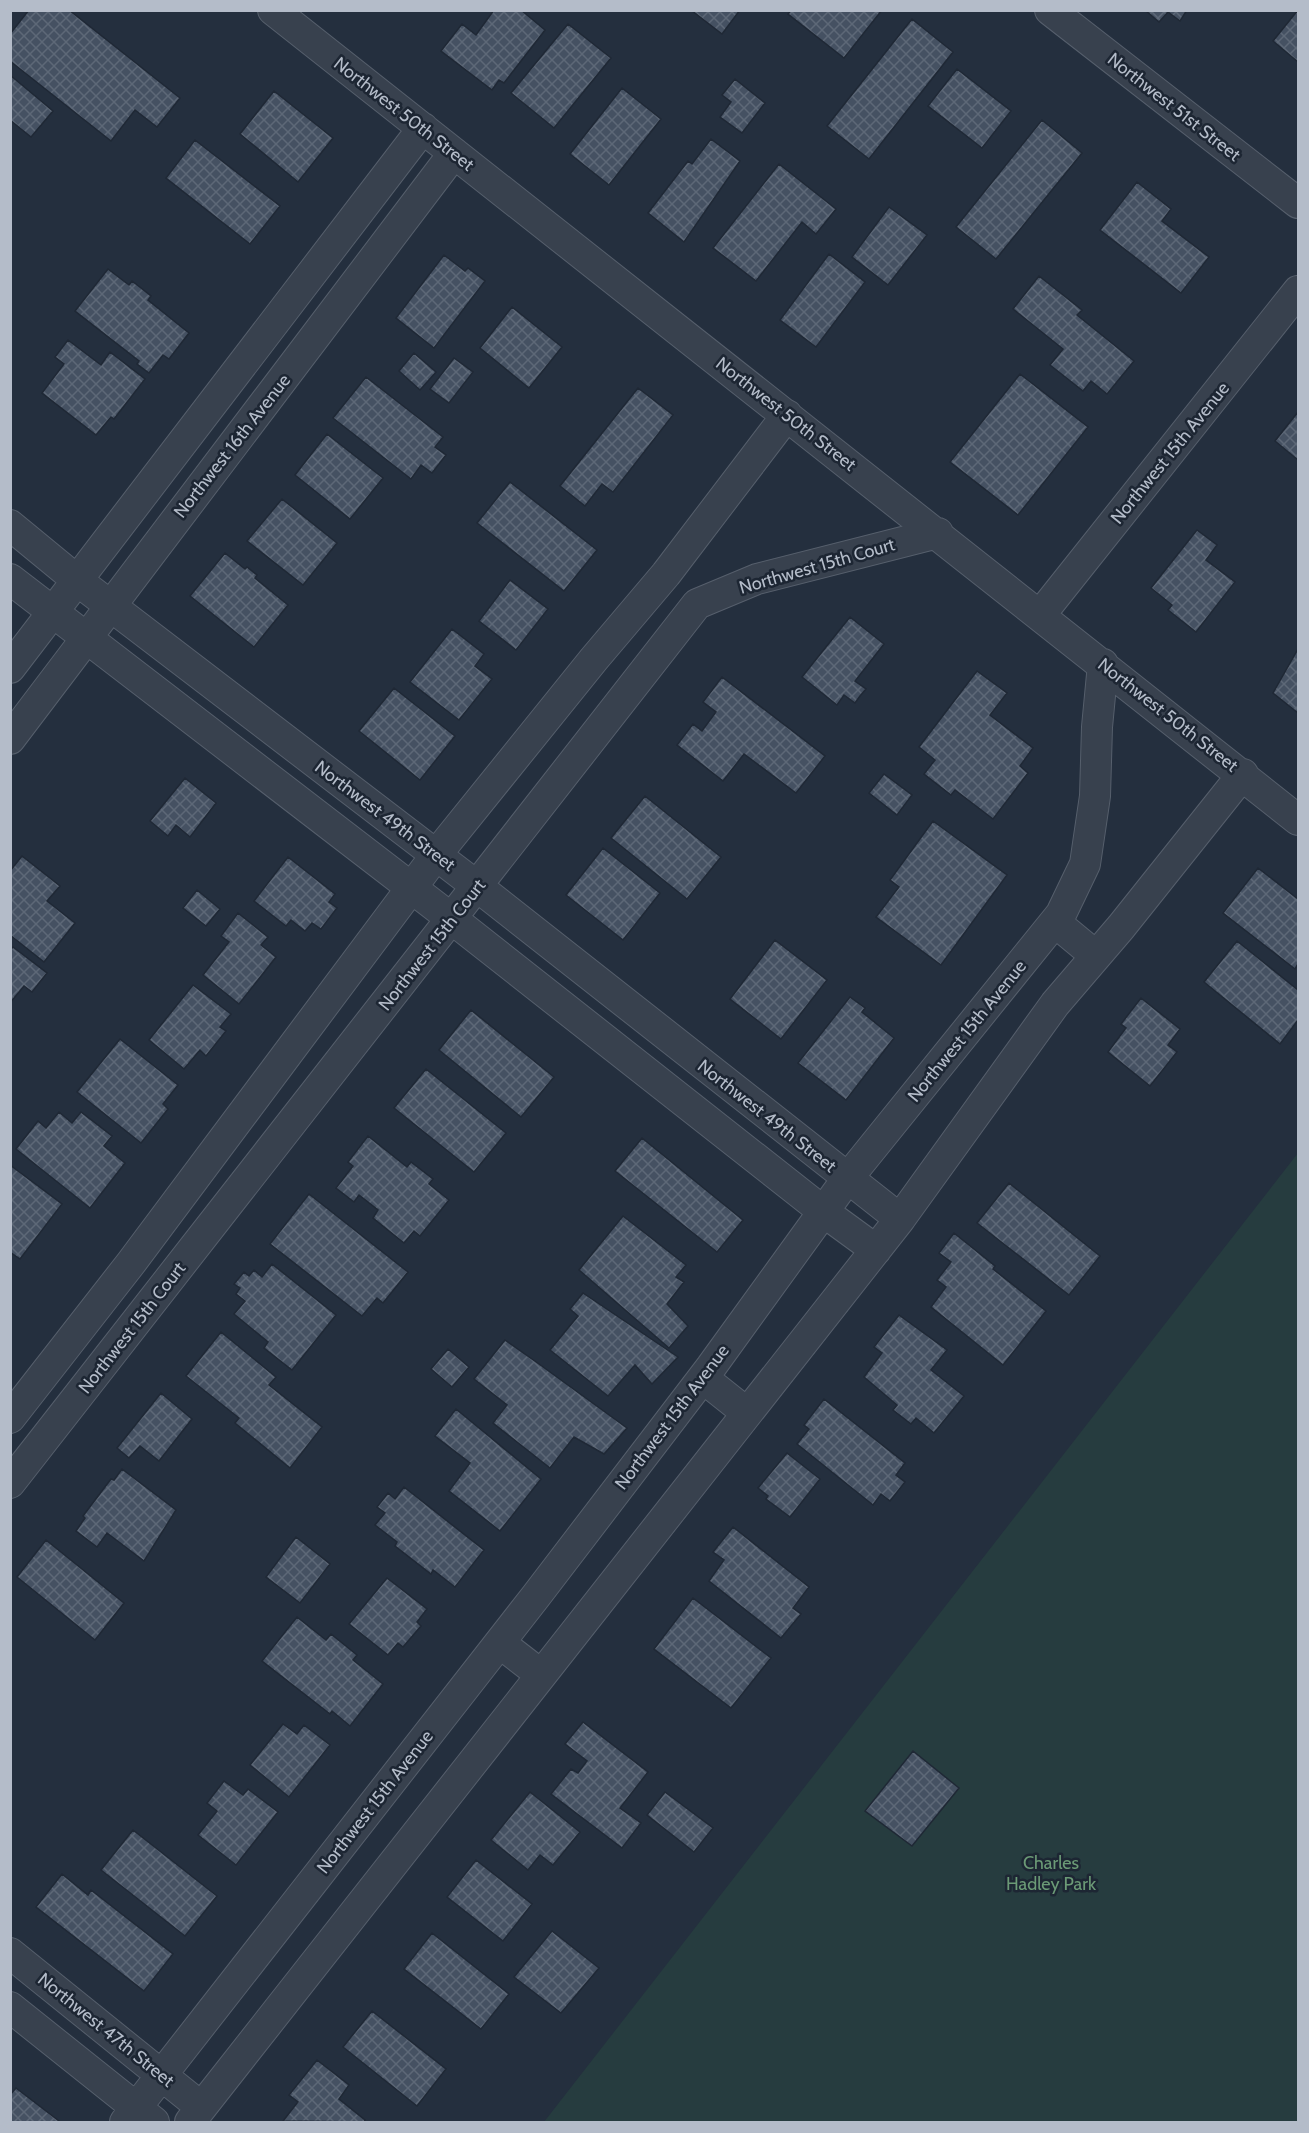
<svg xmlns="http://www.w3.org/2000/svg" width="1309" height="2133" viewBox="0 0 1309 2133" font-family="Cabin,sans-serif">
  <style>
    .green { fill: #263c3f }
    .building { fill: url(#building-cross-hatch); stroke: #1f2835; stroke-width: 1.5 }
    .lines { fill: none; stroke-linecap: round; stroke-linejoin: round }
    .minor-casing { stroke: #565f6c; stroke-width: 32 }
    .minor { stroke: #38414e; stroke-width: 30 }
    .labels { text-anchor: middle; stroke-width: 5; stroke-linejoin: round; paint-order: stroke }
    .street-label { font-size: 18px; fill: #b4bcc9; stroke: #1d2633 }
    .park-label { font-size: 18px; fill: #6b9a76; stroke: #1d2633 }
  </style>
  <defs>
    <pattern id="building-cross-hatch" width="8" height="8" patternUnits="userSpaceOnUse" patternTransform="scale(1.5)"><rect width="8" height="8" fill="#455162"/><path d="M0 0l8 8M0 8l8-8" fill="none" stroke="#5d6877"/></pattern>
  </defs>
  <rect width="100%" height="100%" fill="#242f3e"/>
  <path class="green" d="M1298,1153V2122H544Z"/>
  <path class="building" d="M29,10H69L180,98L157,127L135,110L111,141L10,61V34Z
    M494,10H521L545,30L504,83L499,80L492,90L441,51L462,24L476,35Z
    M691,10H740L722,34Z
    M791,10H882L844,58L788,14Z
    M1145,10H1187L1180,21L1168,12L1159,22Z
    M1298,10V62L1273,41Z
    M912,19L953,52L869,159L827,126Z
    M568,24L611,58L554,128L511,93Z
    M957,69L1011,111L982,148L928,106Z
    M10,75L53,111L31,137L10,120Z
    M735,79L765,103L742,133L720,117L731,102L722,95Z
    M622,88L661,119L609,185L570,154Z
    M274,91L333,138L298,182L240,134Z
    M1042,120L1082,153L996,259L956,227Z
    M711,139L740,161L684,242L648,213L688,161L692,164Z
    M195,140L280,206L250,244L166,178Z
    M779,164L836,209L816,234L802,222L756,281L713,248Z
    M1137,182L1171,209L1162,221L1209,257L1181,293L1100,230Z
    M889,207L927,235L888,285L852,257Z
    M829,254L865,282L816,347L780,320Z
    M444,255L465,271L468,268L485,281L434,348L396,318Z
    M108,269L129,285L132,281L141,288L151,296L148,300L189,333L169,359L163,355L149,373L137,364L139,361L75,311Z
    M1039,276L1082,310L1077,315L1134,361L1107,394L1091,381L1083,391L1050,365L1063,349L1013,309Z
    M512,307L562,347L529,388L480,348Z
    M68,340L101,365L110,352L145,379L114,419L111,417L96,435L42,393L64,364L55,357Z
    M414,353L436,372L420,390L399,371Z
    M454,358L473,372L449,403L430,389Z
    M1020,374L1088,427L1018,515L950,462Z
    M366,377L443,437L435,447L446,455L432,473L421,465L411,479L333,418Z
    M638,388L673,415L613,492L602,484L585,506L560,486Z
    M1298,412V460L1275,441Z
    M327,434L383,478L350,519L295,475Z
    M510,482L597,550L564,591L477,523Z
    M282,499L337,543L303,585L247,541Z
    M1197,530L1217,545L1206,560L1235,582L1196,632L1168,610L1172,605L1151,588Z
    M225,553L245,569L247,567L257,575L255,578L288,605L254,647L190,596Z
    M510,580L548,609L516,650L479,621Z
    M850,617L884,644L855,681L866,689L860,696L855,703L844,695L837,705L802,677Z
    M452,629L484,654L475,666L492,679L459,720L410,682Z
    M1298,649V713L1273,693Z
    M977,671L1007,693L990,715L1033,748L1020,766L1028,773L993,819L955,790L951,795L924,774L935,760L919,747Z
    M722,677L825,756L796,793L744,754L723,781L677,745L693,724L702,731L716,712L703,702Z
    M394,688L455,736L420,780L359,731Z
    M884,774L912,795L897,815L869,793Z
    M185,778L216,803L190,837L176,825L168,836L150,821Z
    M645,796L721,857L687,899L611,838Z
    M933,821L1007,875L941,965L876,917L899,887L890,880Z
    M603,848L660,893L623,940L566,895Z
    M22,856L60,886L47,901L75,923L44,962L10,935V871Z
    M288,857L335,894L329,902L337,908L321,929L312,923L305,931L291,920L286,926L254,901Z
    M1258,868L1298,899V964L1295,969L1223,913Z
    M197,890L220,909L206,926L183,908Z
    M238,913L268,937L261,945L276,957L239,1004L203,975L229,942L221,936Z
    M775,940L827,980L781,1039L730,999Z
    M1237,941L1298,990V1020L1280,1044L1204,982Z
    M13,947L47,973L32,992L24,986L10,1003V950Z
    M193,985L231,1014L220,1027L226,1031L206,1056L200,1050L184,1069L149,1040Z
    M850,997L865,1008L862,1012L894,1038L846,1100L798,1063Z
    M1141,998L1180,1029L1168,1045L1177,1052L1150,1086L1108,1052L1126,1028L1121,1024Z
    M471,1010L554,1077L521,1117L439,1050Z
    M120,1039L178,1085L163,1104L168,1109L141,1143L77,1092Z
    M426,1069L506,1133L474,1172L394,1108Z
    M59,1112L72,1123L81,1112L112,1136L104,1146L125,1163L90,1208L16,1149L38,1121L46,1128Z
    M368,1136L407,1167L411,1162L433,1179L429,1184L449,1200L420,1236L414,1231L404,1243L373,1218L378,1210L359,1195L354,1202L336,1188L353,1166L348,1162Z
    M642,1138L743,1220L717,1252L615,1171Z
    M10,1165L62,1204L20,1259L10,1252Z
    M1009,1183L1100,1256L1069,1295L977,1223Z
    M309,1194L408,1272L383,1303L377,1298L362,1316L270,1244Z
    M623,1216L686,1265L676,1277L684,1282L667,1304L688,1326L669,1348L579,1270Z
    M954,1233L995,1266L993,1269L1046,1311L1003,1365L931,1307L946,1287L937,1280L951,1262L939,1253Z
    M272,1264L336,1315L292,1370L264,1348L268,1342L234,1314L245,1301L236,1294L240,1288L234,1284L244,1272L249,1276L254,1270L262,1277Z
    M583,1293L678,1357L652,1384L635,1365L608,1396L550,1350L578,1316L570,1309Z
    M899,1315L947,1350L931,1370L964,1396L934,1433L916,1418L911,1424L893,1410L897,1405L864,1377L882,1353L874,1347Z
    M221,1332L276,1377L269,1385L322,1427L290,1468L235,1423L239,1418L186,1376Z
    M505,1340L539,1364L627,1428L604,1454L574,1437L550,1468L493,1423L507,1405L474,1379Z
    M448,1349L469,1367L452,1387L431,1369Z
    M161,1393L192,1419L159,1461L140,1446L129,1458L117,1448Z
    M824,1399L905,1463L896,1475L905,1482L890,1501L881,1494L873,1505L797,1444L809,1429L804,1425Z
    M456,1409L541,1479L500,1531L449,1491L470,1463L435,1436Z
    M787,1453L820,1479L790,1517L766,1499L768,1496L758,1488Z
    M122,1469L176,1510L144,1561L107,1533L97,1547L76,1531L85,1518L83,1516L111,1479L114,1480Z
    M404,1487L484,1550L455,1587L433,1570L431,1574L395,1546L397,1542L375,1525L385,1513L377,1507L388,1493L395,1499Z
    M733,1527L809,1587L793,1608L801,1614L781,1638L709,1581L724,1560L713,1552Z
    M296,1537L330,1564L300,1603L266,1577Z
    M46,1540L124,1603L95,1640L17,1577Z
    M387,1578L427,1609L417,1622L421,1626L403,1647L398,1643L388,1655L349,1624Z
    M693,1598L771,1658L731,1708L654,1649Z
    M297,1617L326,1640L331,1634L357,1655L353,1660L383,1684L350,1726L332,1711L330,1714L262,1661Z
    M583,1722L648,1772L620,1808L641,1823L622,1848L551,1794L571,1769L578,1773L587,1761L565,1744Z
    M283,1724L297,1734L304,1725L330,1745L289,1797L250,1765Z
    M913,1751L959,1788L912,1846L865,1811Z
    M224,1781L243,1795L248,1789L278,1812L236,1865L198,1835L217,1811L207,1803Z
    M530,1792L580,1832L553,1865L540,1855L528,1870L491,1840Z
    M665,1792L713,1828L694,1852L647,1815Z
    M133,1830L217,1896L185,1936L101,1870Z
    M476,1860L532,1904L503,1941L447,1897Z
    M62,1874L88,1895L91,1890L173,1954L144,1991L36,1907Z
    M552,1931L599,1968L561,2013L514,1977Z
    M432,1933L509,1994L481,2029L404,1969Z
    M372,2011L446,2069L417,2106L343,2047Z
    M317,2060L349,2085L339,2099L365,2120L364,2122L283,2121L298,2102L289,2095Z
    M16,2088L59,2121L58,2122H10V2095Z"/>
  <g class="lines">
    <defs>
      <path id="minor" d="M273,10L1298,820
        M1050,10L1298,203
        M10,525L78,581L478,887L900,1219
        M10,579L452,919L824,1212L876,1250
        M1041,614L1298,291
        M10,668L423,128
        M10,739L454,153
        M1055,922L1096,956
        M703,1378L747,1413
        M10,1418L131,1263L436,855L594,659L666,574L787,415
        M10,1483L697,604L757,579L938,533
        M500,1643L540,1674
        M10,1953L201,2107
        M10,2007L154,2122
        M125,2122L536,1596L711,1367L847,1179L1061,914L1085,864L1095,796L1097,727L1103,664
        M190,2122L900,1219L1055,1004L1121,927L1243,774"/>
    </defs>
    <use href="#minor" class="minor-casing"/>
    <use href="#minor" class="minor"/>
  </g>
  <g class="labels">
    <g class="street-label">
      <text transform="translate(1174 107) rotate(38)" y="6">Northwest 51st Street</text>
      <text transform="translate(404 114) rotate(38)" y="6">Northwest 50th Street</text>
      <text transform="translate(786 414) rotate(38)" y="6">Northwest 50th Street</text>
      <text transform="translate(232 446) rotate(-52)" y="6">Northwest 16th Avenue</text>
      <text transform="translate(1170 453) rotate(-51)" y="6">Northwest 15th Avenue</text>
      <text transform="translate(817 566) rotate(-16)" y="6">Northwest 15th Court</text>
      <text transform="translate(1168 715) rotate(38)" y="6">Northwest 50th Street</text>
      <text transform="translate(385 816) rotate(37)" y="6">Northwest 49th Street</text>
      <text transform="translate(432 945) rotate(-52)" y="6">Northwest 15th Court</text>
      <text transform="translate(967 1031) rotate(-51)" y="6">Northwest 15th Avenue</text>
      <text transform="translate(767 1116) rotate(38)" y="6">Northwest 49th Street</text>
      <text transform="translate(132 1328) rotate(-52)" y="6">Northwest 15th Court</text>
      <text transform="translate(672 1417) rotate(-53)" y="6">Northwest 15th Avenue</text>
      <text transform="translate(375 1802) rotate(-52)" y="6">Northwest 15th Avenue</text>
      <text transform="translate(106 2030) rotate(39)" y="6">Northwest 47th Street</text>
    </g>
    <g class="park-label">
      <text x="1051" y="1869">Charles<tspan x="1051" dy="21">Hadley Park</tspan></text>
    </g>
  </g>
  <rect width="1309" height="2133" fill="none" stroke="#b4bcc9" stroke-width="24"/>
</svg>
